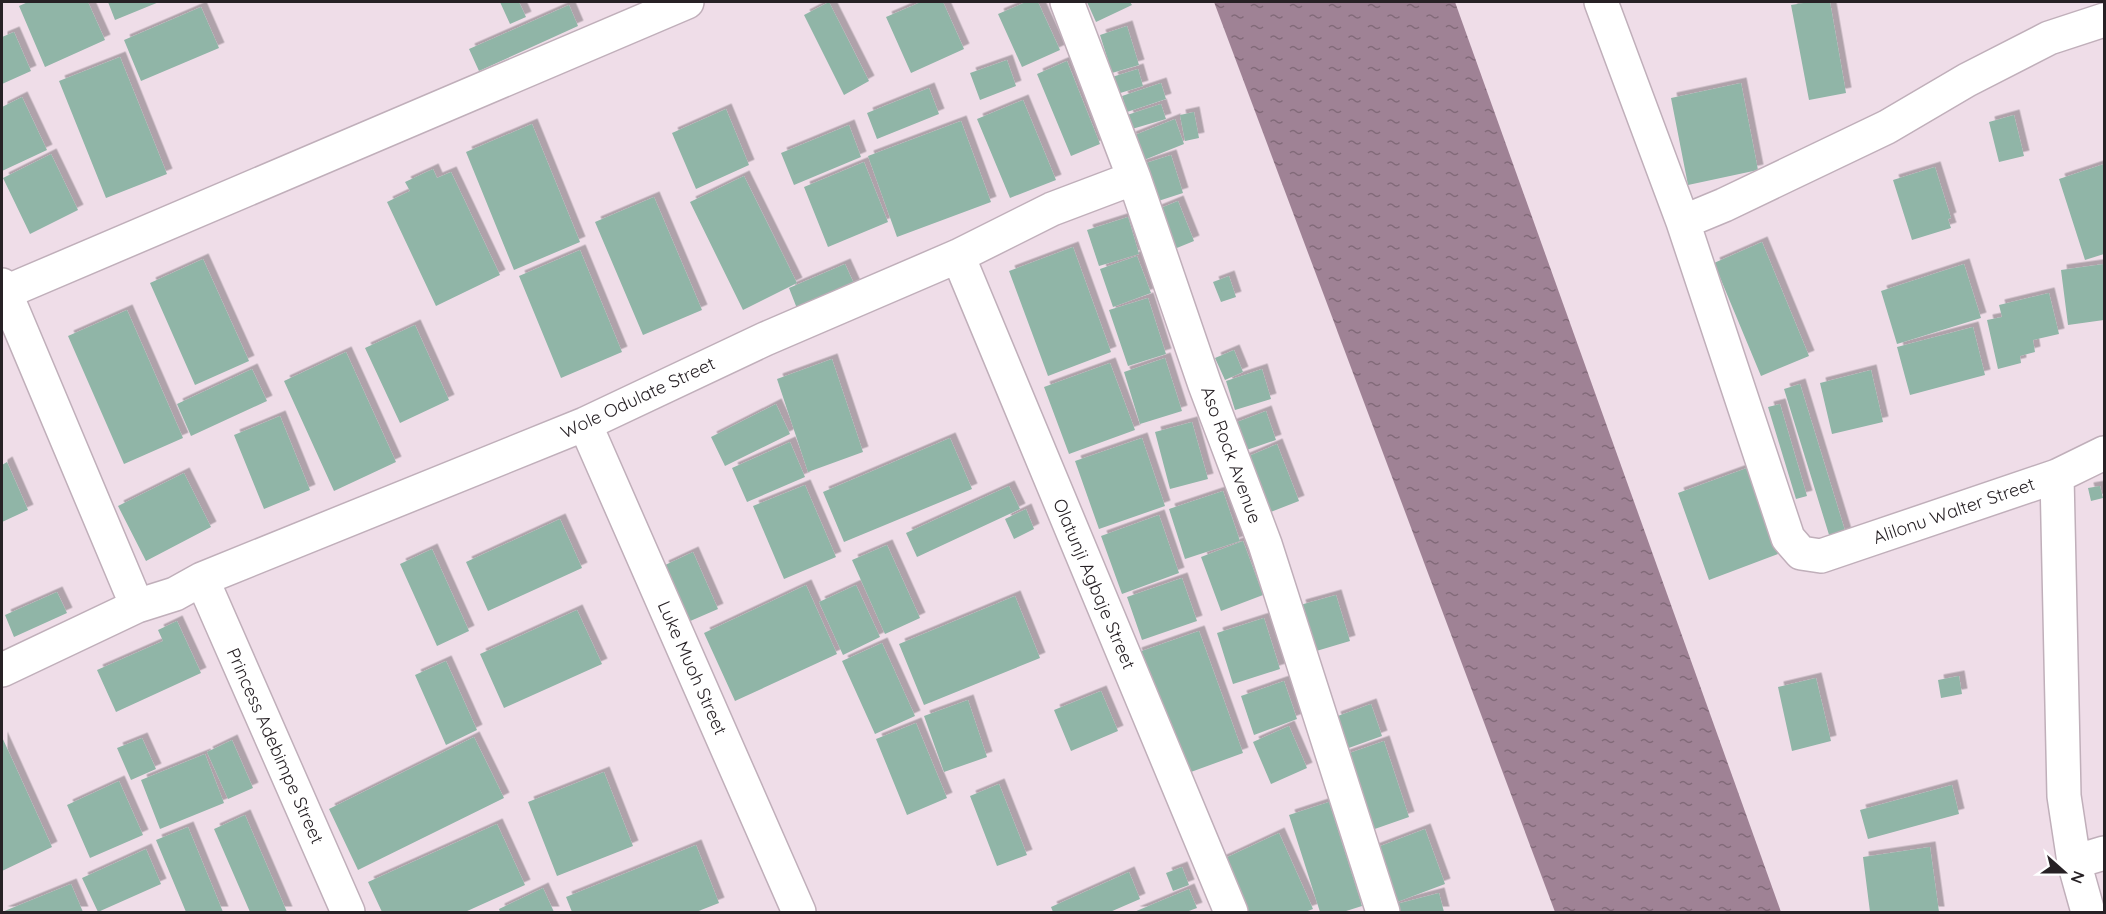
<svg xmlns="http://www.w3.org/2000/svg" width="2106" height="914" viewBox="0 0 2106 914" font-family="Quicksand,sans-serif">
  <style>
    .water { fill: url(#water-ripples) }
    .building { fill: #90b5a7; filter: url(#shadow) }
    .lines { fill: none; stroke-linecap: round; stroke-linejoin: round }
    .minor-casing { stroke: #c0afba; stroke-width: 36 }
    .minor { stroke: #fff; stroke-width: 33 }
    .labels { text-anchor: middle; stroke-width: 6; stroke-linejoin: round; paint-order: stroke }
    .street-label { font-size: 18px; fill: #272125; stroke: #fff }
  </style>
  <defs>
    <pattern id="water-ripples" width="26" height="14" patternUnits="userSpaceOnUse" patternTransform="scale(1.5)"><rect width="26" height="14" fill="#9f8295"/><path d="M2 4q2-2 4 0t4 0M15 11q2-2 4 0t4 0" fill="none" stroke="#826a79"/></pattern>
    <filter id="shadow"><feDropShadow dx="5.5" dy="-5.5" stdDeviation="0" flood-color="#0004"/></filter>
  </defs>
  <rect width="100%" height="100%" fill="#efdde8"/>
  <path class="water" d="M1214,2H1455L1781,912H1555Z"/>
  <path class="building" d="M28,2H88L105,40L45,67L19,6Z
    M108,2H159L115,20Z
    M500,2H519L526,17L510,24Z
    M829,2L869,81L844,95L804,15Z
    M921,2H943L964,49L911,73L886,17Z
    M1026,2H1038L1060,50L1022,67L998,14Z
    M1087,2H1130L1132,5L1096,22Z
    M1810,2H1830L1846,93L1809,100L1791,5Z
    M569,5L578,26L479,71L469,49Z
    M201,7L219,48L141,81L124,40Z
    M1127,26L1139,65L1112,73L1100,35Z
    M14,32L31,71L2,84V37Z
    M120,57L167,174L106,198L59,81Z
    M1007,60L1016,86L980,100L970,73Z
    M1067,61L1100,144L1071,156L1037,74Z
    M1138,69L1143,86L1117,94L1112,77Z
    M1161,83L1166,99L1127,112L1122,96Z
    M1741,83L1758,170L1688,185L1671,98Z
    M929,88L939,114L877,139L867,113Z
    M22,97L47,150L2,171V107Z
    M1023,100L1056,180L1010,198L977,119Z
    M1161,104L1166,119L1132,129L1127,115Z
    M726,109L749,165L696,189L672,133Z
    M1194,112L1199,138L1185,141L1180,115Z
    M2014,115L2024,156L1999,162L1989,122Z
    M1175,119L1184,144L1139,162L1130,137Z
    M961,121L991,202L897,237L868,156Z
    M532,124L580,242L514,270L466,152Z
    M849,125L861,157L794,185L781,153Z
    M51,154L78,210L30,234L3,178Z
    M1171,155L1183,193L1149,204L1137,166Z
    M864,162L888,222L828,247L804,187Z
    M2104,164V254L2085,260L2059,179Z
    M1935,167L1951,218L1948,219L1951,228L1912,240L1893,180Z
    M433,169L437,178L451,172L500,275L436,306L387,202L410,191L405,182Z
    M744,176L797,283L743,310L690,202Z
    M654,197L702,310L643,335L595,222Z
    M1178,201L1194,241L1167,252L1151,212Z
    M1128,217L1139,254L1099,266L1087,230Z
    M1762,242L1809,356L1761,376L1714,263Z
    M1073,247L1111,352L1048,376L1009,271Z
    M580,250L622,352L561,378L519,276Z
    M1137,256L1151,293L1113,307L1100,269Z
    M203,259L249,361L195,385L150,283Z
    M845,264L855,286L798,311L789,288Z
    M1964,264L1981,318L1897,344L1881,291Z
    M2104,264V320L2068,325L2061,270Z
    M1229,276L1236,297L1221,302L1213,282Z
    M2049,293L2059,334L2033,340L2035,352L2020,356L2021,363L1998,369L1987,320L2002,317L1999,305Z
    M1148,298L1166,354L1128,366L1109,310Z
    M127,310L183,438L124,464L68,336Z
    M415,325L449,400L400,423L365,348Z
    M1973,327L1985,375L1910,395L1897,347Z
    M1234,350L1243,372L1225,380L1215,358Z
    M346,352L396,462L334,491L284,381Z
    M1165,358L1182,411L1140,424L1124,372Z
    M832,359L863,452L808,472L777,379Z
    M1110,363L1135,430L1069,454L1044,387Z
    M252,369L267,401L191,436L177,404Z
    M1262,369L1271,399L1235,410L1226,381Z
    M1871,370L1883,422L1832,434L1820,383Z
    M1800,384L1846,534L1830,538L1784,389Z
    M776,404L790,434L725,466L711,437Z
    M1780,404L1807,496L1796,499L1768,407Z
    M1266,411L1276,440L1238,453L1229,425Z
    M280,416L310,490L264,509L234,435Z
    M1192,422L1208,479L1170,489L1155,432Z
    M950,438L972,489L844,542L823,492Z
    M1142,438L1165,506L1099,529L1075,461Z
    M790,442L805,477L747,502L732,468Z
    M1277,444L1299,501L1263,515L1242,459Z
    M7,462L28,510L2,522V465Z
    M1747,468L1778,554L1709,580L1678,493Z
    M184,473L211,527L146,561L118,506Z
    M805,485L836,557L784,579L753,506Z
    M1009,486L1020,509L917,557L906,533Z
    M2100,486L2103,498L2091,501L2088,488Z
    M1223,491L1240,541L1185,559L1169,509Z
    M1026,509L1034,529L1014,539L1005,519Z
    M1159,515L1179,573L1122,594L1101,536Z
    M560,519L582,568L488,611L466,562Z
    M1243,541L1263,595L1221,611L1201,557Z
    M887,545L920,618L885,634L852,560Z
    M432,549L469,631L437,646L400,564Z
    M693,552L718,609L688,622L663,566Z
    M1182,578L1197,621L1142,640L1127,597Z
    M806,585L837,654L735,701L704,633Z
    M856,585L880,637L843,655L819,602Z
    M57,592L67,613L14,637L5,615Z
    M1336,595L1350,641L1313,652L1300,605Z
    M1015,596L1040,658L924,705L899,644Z
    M577,610L602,664L504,708L480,654Z
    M1264,618L1280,669L1233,684L1217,633Z
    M177,621L201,673L116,712L97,670L163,641L158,630Z
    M1199,631L1243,753L1180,776L1136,653Z
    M882,643L915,716L875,734L842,661Z
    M446,661L477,730L446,745L415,675Z
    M1959,676L1962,694L1941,698L1938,680Z
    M1816,678L1831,741L1792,751L1778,687Z
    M1284,681L1297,719L1254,735L1241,696Z
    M1101,691L1118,731L1071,751L1054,710Z
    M968,700L987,757L944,772L924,716Z
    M1371,704L1382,736L1346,749L1335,717Z
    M916,723L947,798L907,815L876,739Z
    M1289,726L1307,768L1271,784L1253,742Z
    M2,737L52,847L2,871Z
    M474,737L504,798L358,870L329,809Z
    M142,738L156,769L131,780L117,748Z
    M232,740L253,788L228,799L207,752Z
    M1384,741L1409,817L1369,831L1344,755Z
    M205,754L224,803L160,829L141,780Z
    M604,772L633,846L557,876L528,802Z
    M119,781L143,835L90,858L67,805Z
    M999,784L1027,855L997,866L970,796Z
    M1952,785L1959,814L1868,839L1860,810Z
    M1329,802L1362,906L1343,912H1320L1289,815Z
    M245,815L287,912H250L214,829Z
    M497,824L525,885L465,912H382L368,882Z
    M188,827L223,912H186L156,840Z
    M1425,829L1445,884L1389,905L1370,850Z
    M1279,833L1313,909L1305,912H1241L1219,861Z
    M696,845L719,903L696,912H572L566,897Z
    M1930,847L1939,912H1870L1863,857Z
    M146,849L161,884L98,912L82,878Z
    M1182,867L1189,885L1173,891L1166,873Z
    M1129,872L1140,899L1110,912H1053L1051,907Z
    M71,884L83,912H2Z
    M543,888L554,912H500L499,909Z
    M1189,889L1197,908L1186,912H1134Z
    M1439,893L1444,912H1391L1389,906Z"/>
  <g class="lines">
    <defs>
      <path id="minor" d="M1067,2L1134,178L1205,385L1265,544L1383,912
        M1601,2L1683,222L1788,538L1801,553L1821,556L2057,476L2104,453
        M1683,222L1724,205L1887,127L1967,80L2049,38L2104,20
        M958,256L1231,912
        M2,285L137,606
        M6,292L687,2
        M585,424L799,912
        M2057,476L2064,796L2074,862L2088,912
        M202,579L348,912
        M2,670L137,606L175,594L202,579L585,424L765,339L958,256L1052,209L1134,178
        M2074,862L2104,853"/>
    </defs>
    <use href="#minor" class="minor-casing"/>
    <use href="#minor" class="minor"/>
  </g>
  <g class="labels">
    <g class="street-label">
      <text transform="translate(638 398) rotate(-25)" y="6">Wole Odulate Street</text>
      <text transform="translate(1231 455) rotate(70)" y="6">Aso Rock Avenue</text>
      <text transform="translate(1954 511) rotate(-19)" y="6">Alilonu Walter Street</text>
      <text transform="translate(1094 584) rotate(67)" y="6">Olatunji Agbaje Street</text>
      <text transform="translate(692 668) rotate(66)" y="6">Luke Muoh Street</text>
      <text transform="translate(275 746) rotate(66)" y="6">Princess Adebimpe Street</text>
    </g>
  </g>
  <rect width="2106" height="914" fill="none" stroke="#272125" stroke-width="6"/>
  <g transform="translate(2064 872) rotate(111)" stroke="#ffffff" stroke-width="4.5" paint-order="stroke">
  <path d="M0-4.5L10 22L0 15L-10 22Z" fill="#272125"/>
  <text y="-9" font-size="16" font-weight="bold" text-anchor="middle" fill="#272125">N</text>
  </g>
</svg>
